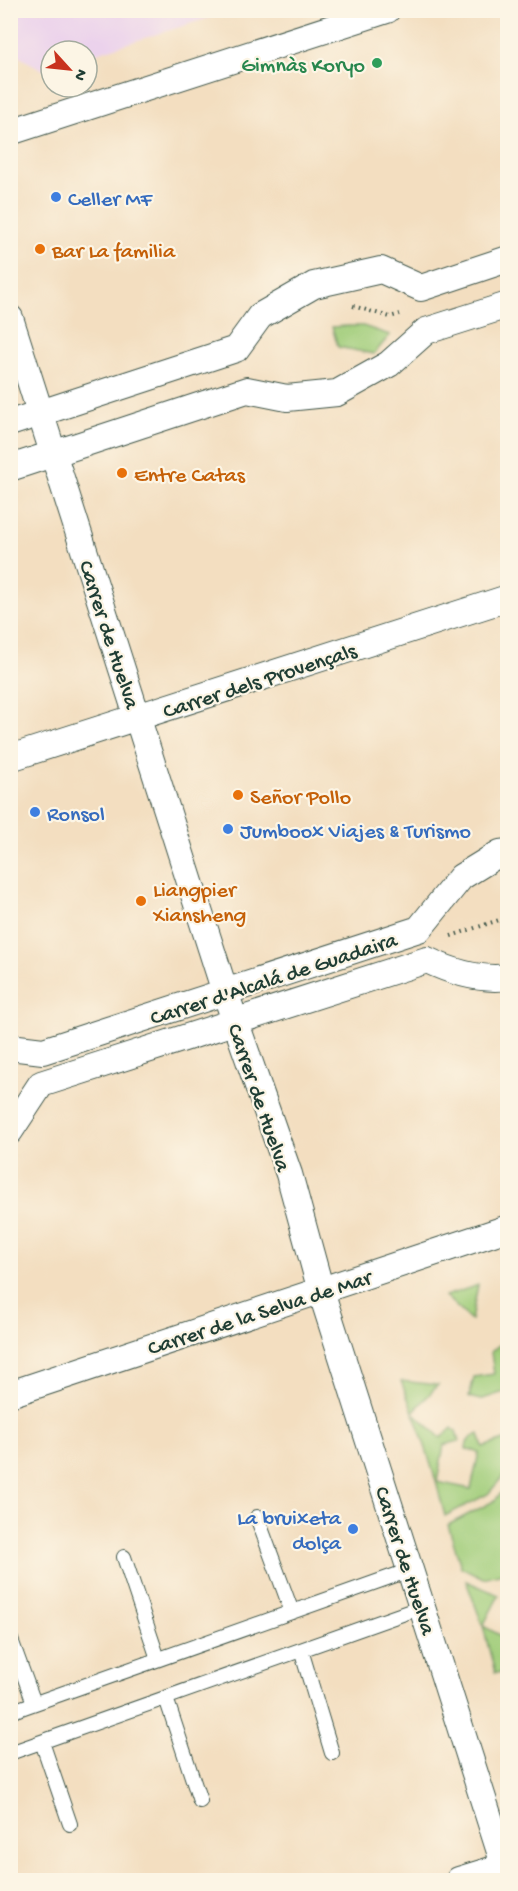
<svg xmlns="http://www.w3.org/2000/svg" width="518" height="1891" viewBox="0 0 518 1891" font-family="'Gochi Hand',sans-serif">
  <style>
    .built { fill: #ebd1ec }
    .green { fill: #a2ce7b; stroke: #608658; stroke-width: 1.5 }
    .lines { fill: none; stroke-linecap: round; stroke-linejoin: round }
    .lane-casing { stroke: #3f5549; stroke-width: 16 }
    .street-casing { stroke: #3f5549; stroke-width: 28 }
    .path { stroke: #3f5549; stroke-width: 4; stroke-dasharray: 1.5 4.5; stroke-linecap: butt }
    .lane { stroke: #fff; stroke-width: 14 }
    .street { stroke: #fff; stroke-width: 26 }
    .leisure-dot { fill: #2e9e5b; stroke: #fcf5e5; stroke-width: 2 }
    .shop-dot { fill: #3f7fe0; stroke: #fcf5e5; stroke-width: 2 }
    .food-dot { fill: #e8710a; stroke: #fcf5e5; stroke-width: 2 }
    .labels { text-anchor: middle; stroke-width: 4.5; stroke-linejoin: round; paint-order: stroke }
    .leisure-label { font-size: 22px; fill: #27864d; stroke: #fcf5e5; text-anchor: end }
    .shop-label { font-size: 22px; fill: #366cbe; stroke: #fcf5e5; text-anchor: start }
    .food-label { font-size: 22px; fill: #c56008; stroke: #fcf5e5; text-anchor: start }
    .street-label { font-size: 22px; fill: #1f3d34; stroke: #fcf5e5 }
  </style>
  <rect width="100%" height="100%" fill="#fcf5e5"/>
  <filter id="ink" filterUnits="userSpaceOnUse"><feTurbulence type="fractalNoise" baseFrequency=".0167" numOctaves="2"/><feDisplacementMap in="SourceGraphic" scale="12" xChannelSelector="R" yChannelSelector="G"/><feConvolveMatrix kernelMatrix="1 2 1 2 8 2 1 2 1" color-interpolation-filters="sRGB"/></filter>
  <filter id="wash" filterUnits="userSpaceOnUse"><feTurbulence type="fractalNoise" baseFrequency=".008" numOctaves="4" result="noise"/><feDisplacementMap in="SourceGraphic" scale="24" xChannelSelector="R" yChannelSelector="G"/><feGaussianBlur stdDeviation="1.35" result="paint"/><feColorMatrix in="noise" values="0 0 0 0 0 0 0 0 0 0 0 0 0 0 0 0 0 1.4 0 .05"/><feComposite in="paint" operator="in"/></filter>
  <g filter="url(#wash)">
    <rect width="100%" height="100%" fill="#f3dec0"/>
    <path class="built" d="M216,10L218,15L87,56V51H51V67L43,70L11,52V11Z"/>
    <path class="green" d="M347,326H363L390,335L374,354L338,347L332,327Z
      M478,1285L471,1320L445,1296Z
      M501,1343L507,1352V1391L480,1400L469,1397L474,1377L494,1374L491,1352Z
      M401,1381L438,1385L413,1412L441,1438L452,1428L456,1432L459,1441L444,1445L437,1482L471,1489L479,1452L466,1449C466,1441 470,1437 479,1434L483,1447L507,1439V1472L488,1494L445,1516C434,1470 419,1425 401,1381Z
      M507,1487V1541L504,1548L507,1551V1572L483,1578L461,1567L448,1525L494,1501Z
      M466,1581L499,1595L483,1626L507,1639V1673H495L483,1626Z"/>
  </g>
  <g filter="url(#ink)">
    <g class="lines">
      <defs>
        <path id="lane" d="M257,1517L292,1612
          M124,1557L158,1659
          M10,1637L34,1703
          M301,1650L332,1753
          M166,1698L200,1801
          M10,1712L410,1570
          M42,1742L70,1824
          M10,1753L422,1607"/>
        <path id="street" d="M10,132L387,10
          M10,318L225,992L289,1174L321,1291L508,1877
          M10,423L236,349L260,316L314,285L381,270L421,288L508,259
          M10,468L247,390L287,398L337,393L389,364L426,331L508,305
          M10,758L508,598
          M10,1047L43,1051L419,929L461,877L500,853L508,852
          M10,1131L41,1084L427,960C452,972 479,981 508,977
          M10,1394L508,1228
          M459,1880L508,1865"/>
      </defs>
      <use href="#lane" class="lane-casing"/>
      <use href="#street" class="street-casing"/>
      <path class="path" d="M353,306L390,317L400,314
        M451,936L508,917"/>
      <use href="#lane" class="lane"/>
      <use href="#street" class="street"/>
    </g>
  </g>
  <circle class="leisure-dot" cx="377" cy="63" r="6"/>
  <g class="shop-dot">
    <circle cx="56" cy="197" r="6"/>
    <circle cx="35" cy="812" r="6"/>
    <circle cx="228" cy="829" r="6"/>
    <circle cx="353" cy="1529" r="6"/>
  </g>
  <g class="food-dot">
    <circle cx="40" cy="249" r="6"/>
    <circle cx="122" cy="473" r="6"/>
    <circle cx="238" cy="795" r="6"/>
    <circle cx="141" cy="901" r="6"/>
  </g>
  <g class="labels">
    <g class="leisure-label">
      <text x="365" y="71">Gimnàs Koryo</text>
    </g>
    <g class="shop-label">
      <text x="68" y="205">Celler MF</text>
      <text x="47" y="820">Ronsol</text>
      <text x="240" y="837">Jumboox Viajes &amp; Turismo</text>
      <text x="341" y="1524" text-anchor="end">La bruixeta<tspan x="341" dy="25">dolça</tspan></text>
    </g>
    <g class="food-label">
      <text x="52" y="257">Bar La familia</text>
      <text x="134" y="481">Entre Catas</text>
      <text x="250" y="803">Señor Pollo</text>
      <text x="153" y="896">Liangpier<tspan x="153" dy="25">Xiansheng</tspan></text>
    </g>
    <g class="street-label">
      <text transform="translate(111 634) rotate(72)" y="8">Carrer de Huelva</text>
      <text transform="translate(259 679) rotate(-18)" y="8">Carrer dels Provençals</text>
      <text transform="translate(273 977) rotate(-18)" y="8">Carrer d'Alcalá de Guadaira</text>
      <text transform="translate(261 1097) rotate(71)" y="8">Carrer de Huelva</text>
      <text transform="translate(259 1311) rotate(-18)" y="8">Carrer de la Selva de Mar</text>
      <text transform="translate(407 1560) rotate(72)" y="8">Carrer de Huelva</text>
    </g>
  </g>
  <rect width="518" height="1891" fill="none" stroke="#fcf5e5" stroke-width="36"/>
  <g transform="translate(69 69) rotate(117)"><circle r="28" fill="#fcf5e5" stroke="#a4ab9e" stroke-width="1.5"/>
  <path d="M0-4.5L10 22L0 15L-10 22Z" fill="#c8321e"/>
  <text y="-9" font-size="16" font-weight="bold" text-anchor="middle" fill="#1f3d34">N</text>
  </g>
</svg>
